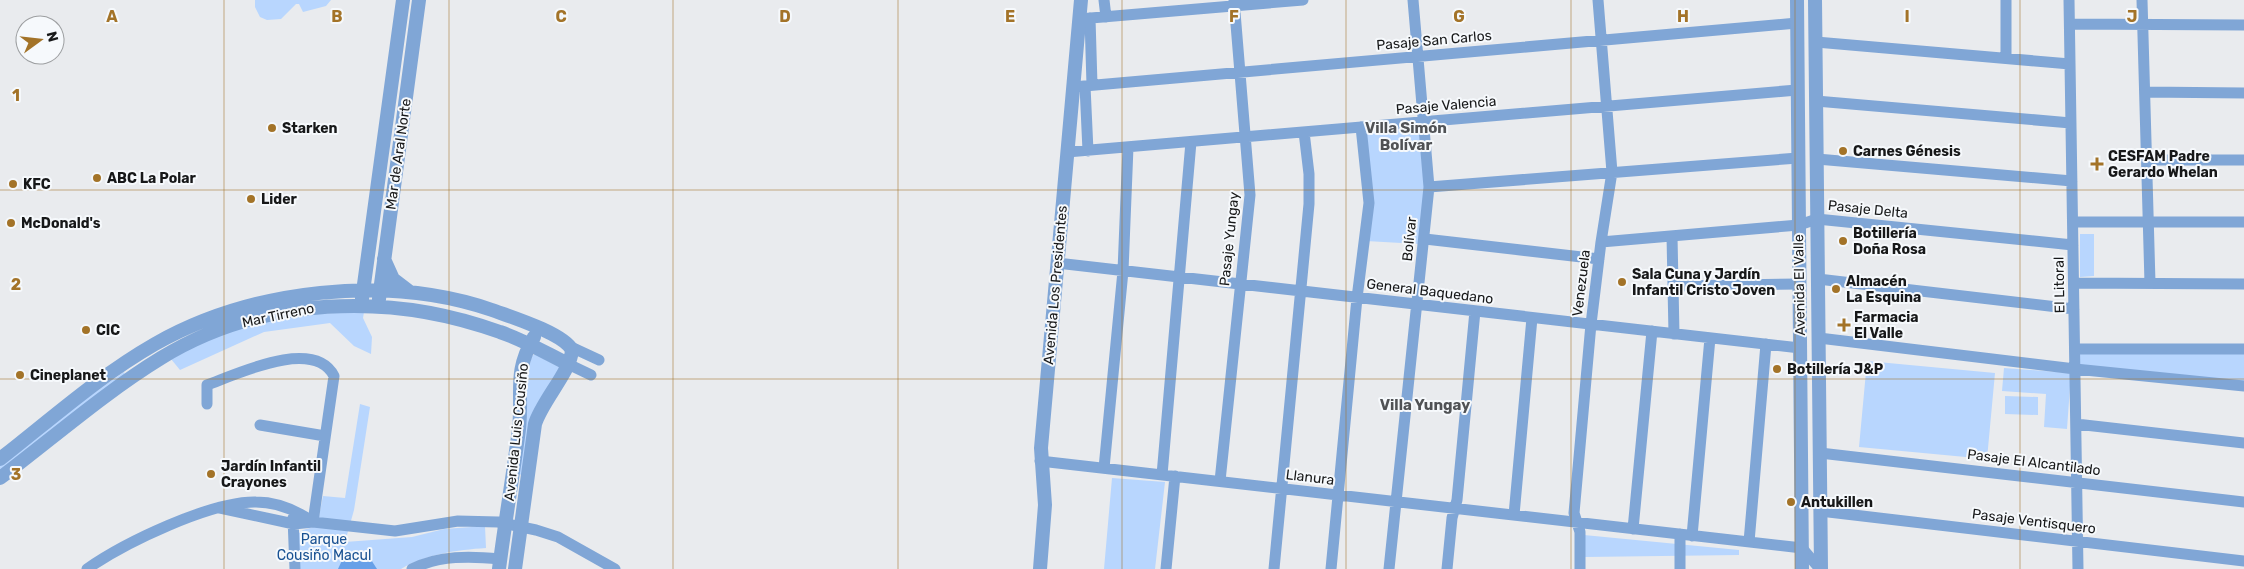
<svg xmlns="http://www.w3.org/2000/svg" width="2244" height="569" viewBox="0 0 2244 569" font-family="Rubik,sans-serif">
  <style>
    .green { fill: #b8d6fe }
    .water { fill: #67a0e8 }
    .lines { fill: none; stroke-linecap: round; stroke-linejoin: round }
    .minor { stroke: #80a6d6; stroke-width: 11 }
    .tertiary { stroke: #80a6d6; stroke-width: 14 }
    .grid { fill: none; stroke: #a37328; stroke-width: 1; stroke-opacity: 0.55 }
    .poi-dot { fill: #a37328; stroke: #f6f9fc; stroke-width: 2 }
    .labels { text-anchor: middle; stroke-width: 4; stroke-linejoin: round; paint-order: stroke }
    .street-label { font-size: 14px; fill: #171819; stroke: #f6f9fc }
    .poi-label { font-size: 14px; font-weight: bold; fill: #171819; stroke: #f6f9fc; text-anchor: start }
    .park-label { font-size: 14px; fill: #185192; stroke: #f6f9fc }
    .neighbourhood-label { font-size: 15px; font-weight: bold; fill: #505255; stroke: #f6f9fc }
    .grid-label { font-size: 16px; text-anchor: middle; font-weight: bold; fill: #a37328; stroke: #f6f9fc; stroke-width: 4; stroke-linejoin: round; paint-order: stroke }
  </style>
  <rect width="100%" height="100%" fill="#e9ebee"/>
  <path class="green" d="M255,0H331L326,6L303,12L299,4H296L281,19L267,20L260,17L255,7Z
    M1418,125L1425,190L1419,244L1366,241L1363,132Z
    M2080,234H2094V276L2080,277Z
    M364,312L363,318L372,337L371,354L354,346L330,323L264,332L180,370L171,359L215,336L278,315Z
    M2244,352V382L2079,366V354Z
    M535,354L559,367V369L522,475L518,474L524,384L532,356Z
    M1867,361L1995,373L1987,459L1859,447Z
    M2004,368L2071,373L2067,429L2044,427L2046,394L2002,391Z
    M124,372L125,375L0,474V464L71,409Z
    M2005,396L2038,397V415L2005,414Z
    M360,404L370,407L354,510L345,542L412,537L444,529L485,526L486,548C457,550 426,554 401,569H299L298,534L303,530L317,526L323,496L345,498Z
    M1112,478L1165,482L1155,569H1104Z
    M1584,535L1739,550V555L1585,557Z"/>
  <path class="water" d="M366,552L377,569H338L345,554Z"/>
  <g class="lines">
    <path class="minor" d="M1104,0L1106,17
      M2006,0V58
      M2069,0L2078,569
      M2142,0L2150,283
      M1090,18L1092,85
      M1079,19L1303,0
      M2070,24L2244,25
      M1816,42L2070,64
      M1085,86L1088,151
      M1073,87L1797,23
      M2145,92L2244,93
      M1816,101L2071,123
      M1067,152L1797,90
      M1817,159L2072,181
      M2146,160H2244
      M1429,187L1798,158
      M2073,222H2244
      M1672,236L1674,334
      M1425,239L1599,259
      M1601,242L1799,225L1817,219L2073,245
      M1057,263L1800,348
      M1818,279L2074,309
      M2074,283L2244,284
      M1673,286L1799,284
      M1819,338L2075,369L2244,386
      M571,347L599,360
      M2075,349H2244
      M568,364L591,375
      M207,404V385C237,374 314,337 334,376L313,522
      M2076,424L2244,443
      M260,425L325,436
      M1820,453L2244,502
      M1040,461L1802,548L1820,569
      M1104,468L1123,271L1128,147
      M1162,475L1191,142
      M1220,481L1250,195L1234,0
      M220,508L294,524L313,522L395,531L458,521L498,522L536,530L558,537L615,569
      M1820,511L2244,561
      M1514,515L1532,318
      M293,518L295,569
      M1633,529L1652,331
      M1680,534V569
      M1692,536L1710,338
      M1749,542L1766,344
      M87,569C124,543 211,501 256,502C277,502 296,510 313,522
      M412,569C439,555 471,556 500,559
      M1166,569L1175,476
      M1274,569L1309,204V174L1304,132
      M1331,569L1357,298L1369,203L1361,127
      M1389,569L1429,187L1413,0
      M1447,569L1452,518L1457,500L1475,311
      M1580,569V532L1574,513L1591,324L1601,242L1612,172L1598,0"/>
    <path class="tertiary" d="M1797,0L1802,569
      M1815,0L1821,569
      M384,259L393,279L410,292
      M362,299L403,0
      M379,299L419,0
      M0,459C50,420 99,376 155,344C252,289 387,274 492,310C511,317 563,333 572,350C571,371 542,401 535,424L515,569
      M0,478C53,438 104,393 161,358C262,296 390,292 500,332C524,340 546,353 568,364
      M499,569C505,522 513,476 519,429C523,391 513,373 534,337
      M1040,569L1045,505L1041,448L1081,0"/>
  </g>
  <path class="grid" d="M224,0V569M449,0V569M673,0V569M898,0V569M1122,0V569M1346,0V569M1571,0V569M1795,0V569M2020,0V569M0,190H2244M0,379H2244"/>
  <g class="poi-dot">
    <circle cx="272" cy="128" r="5"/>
    <circle cx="1843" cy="151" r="5"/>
    <path d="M2094.5 156.5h5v5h5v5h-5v5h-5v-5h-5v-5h5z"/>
    <circle cx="97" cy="178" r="5"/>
    <circle cx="13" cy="184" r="5"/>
    <circle cx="251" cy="199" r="5"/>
    <circle cx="11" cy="223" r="5"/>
    <circle cx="1843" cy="241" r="5"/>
    <circle cx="1622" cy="282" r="5"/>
    <circle cx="1836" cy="289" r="5"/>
    <path d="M1841.5 317.5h5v5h5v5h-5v5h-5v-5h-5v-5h5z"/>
    <circle cx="86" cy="330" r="5"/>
    <circle cx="1777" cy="369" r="5"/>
    <circle cx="20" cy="375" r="5"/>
    <circle cx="211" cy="474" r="5"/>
    <circle cx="1791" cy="502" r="5"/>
  </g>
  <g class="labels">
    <g class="street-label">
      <text transform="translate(1434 40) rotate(-5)" y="5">Pasaje San Carlos</text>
      <text transform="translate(1446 105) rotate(-5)" y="5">Pasaje Valencia</text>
      <text transform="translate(398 154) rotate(-82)" y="5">Mar de Aral Norte</text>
      <text transform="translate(1868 209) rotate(6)" y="5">Pasaje Delta</text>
      <text transform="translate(1229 239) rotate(-84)" y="5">Pasaje Yungay</text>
      <text transform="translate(1409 239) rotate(-84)" y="5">Bolívar</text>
      <text transform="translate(1581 283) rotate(-83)" y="5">Venezuela</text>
      <text transform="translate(1055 285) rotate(-85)" y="5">Avenida Los Presidentes</text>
      <text transform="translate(1799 285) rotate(-91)" y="5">Avenida El Valle</text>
      <text transform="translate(2059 285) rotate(-91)" y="5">El Litoral</text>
      <text transform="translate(1430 291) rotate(7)" y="5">General Baquedano</text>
      <text transform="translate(278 315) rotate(-12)" y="5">Mar Tirreno</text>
      <text transform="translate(516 432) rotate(-84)" y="5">Avenida Luis Cousiño</text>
      <text transform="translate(2034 462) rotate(7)" y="5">Pasaje El Alcantilado</text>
      <text transform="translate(1310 477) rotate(7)" y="5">Llanura</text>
      <text transform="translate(2034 521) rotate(7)" y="5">Pasaje Ventisquero</text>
    </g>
    <g class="poi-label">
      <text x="282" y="133">Starken</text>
      <text x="1853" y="156">Carnes Génesis</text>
      <text x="2108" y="161">CESFAM Padre<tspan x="2108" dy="16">Gerardo Whelan</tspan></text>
      <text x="107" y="183">ABC La Polar</text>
      <text x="23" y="189">KFC</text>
      <text x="261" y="204">Lider</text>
      <text x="21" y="228">McDonald's</text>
      <text x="1853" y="238">Botillería<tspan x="1853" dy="16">Doña Rosa</tspan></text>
      <text x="1632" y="279">Sala Cuna y Jardín<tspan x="1632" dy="16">Infantil Cristo Joven</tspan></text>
      <text x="1846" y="286">Almacén<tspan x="1846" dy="16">La Esquina</tspan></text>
      <text x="1854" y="322">Farmacia<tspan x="1854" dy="16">El Valle</tspan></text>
      <text x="96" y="335">CIC</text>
      <text x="1787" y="374">Botillería J&amp;P</text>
      <text x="30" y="380">Cineplanet</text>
      <text x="221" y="471">Jardín Infantil<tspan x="221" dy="16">Crayones</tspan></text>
      <text x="1801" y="507">Antukillen</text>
    </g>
    <g class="park-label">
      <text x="324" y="544">Parque<tspan x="324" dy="16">Cousiño Macul</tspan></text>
    </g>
    <g class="neighbourhood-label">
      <text x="1406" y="133">Villa Simón<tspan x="1406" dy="17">Bolívar</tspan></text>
      <text x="1425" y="410">Villa Yungay</text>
    </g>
  </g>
  <g class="grid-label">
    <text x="112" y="22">A</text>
    <text x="337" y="22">B</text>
    <text x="561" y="22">C</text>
    <text x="785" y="22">D</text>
    <text x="1010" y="22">E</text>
    <text x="1234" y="22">F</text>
    <text x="1459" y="22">G</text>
    <text x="1683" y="22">H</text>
    <text x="1907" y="22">I</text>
    <text x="2132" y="22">J</text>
    <text x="16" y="101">1</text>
    <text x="16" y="290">2</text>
    <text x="16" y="480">3</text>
  </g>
  <g transform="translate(40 40) rotate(75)"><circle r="24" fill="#f6f9fc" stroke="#9d9fa1"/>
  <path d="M0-4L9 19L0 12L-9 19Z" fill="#a37328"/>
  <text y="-8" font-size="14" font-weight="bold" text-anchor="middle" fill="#171819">N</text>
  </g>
</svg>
